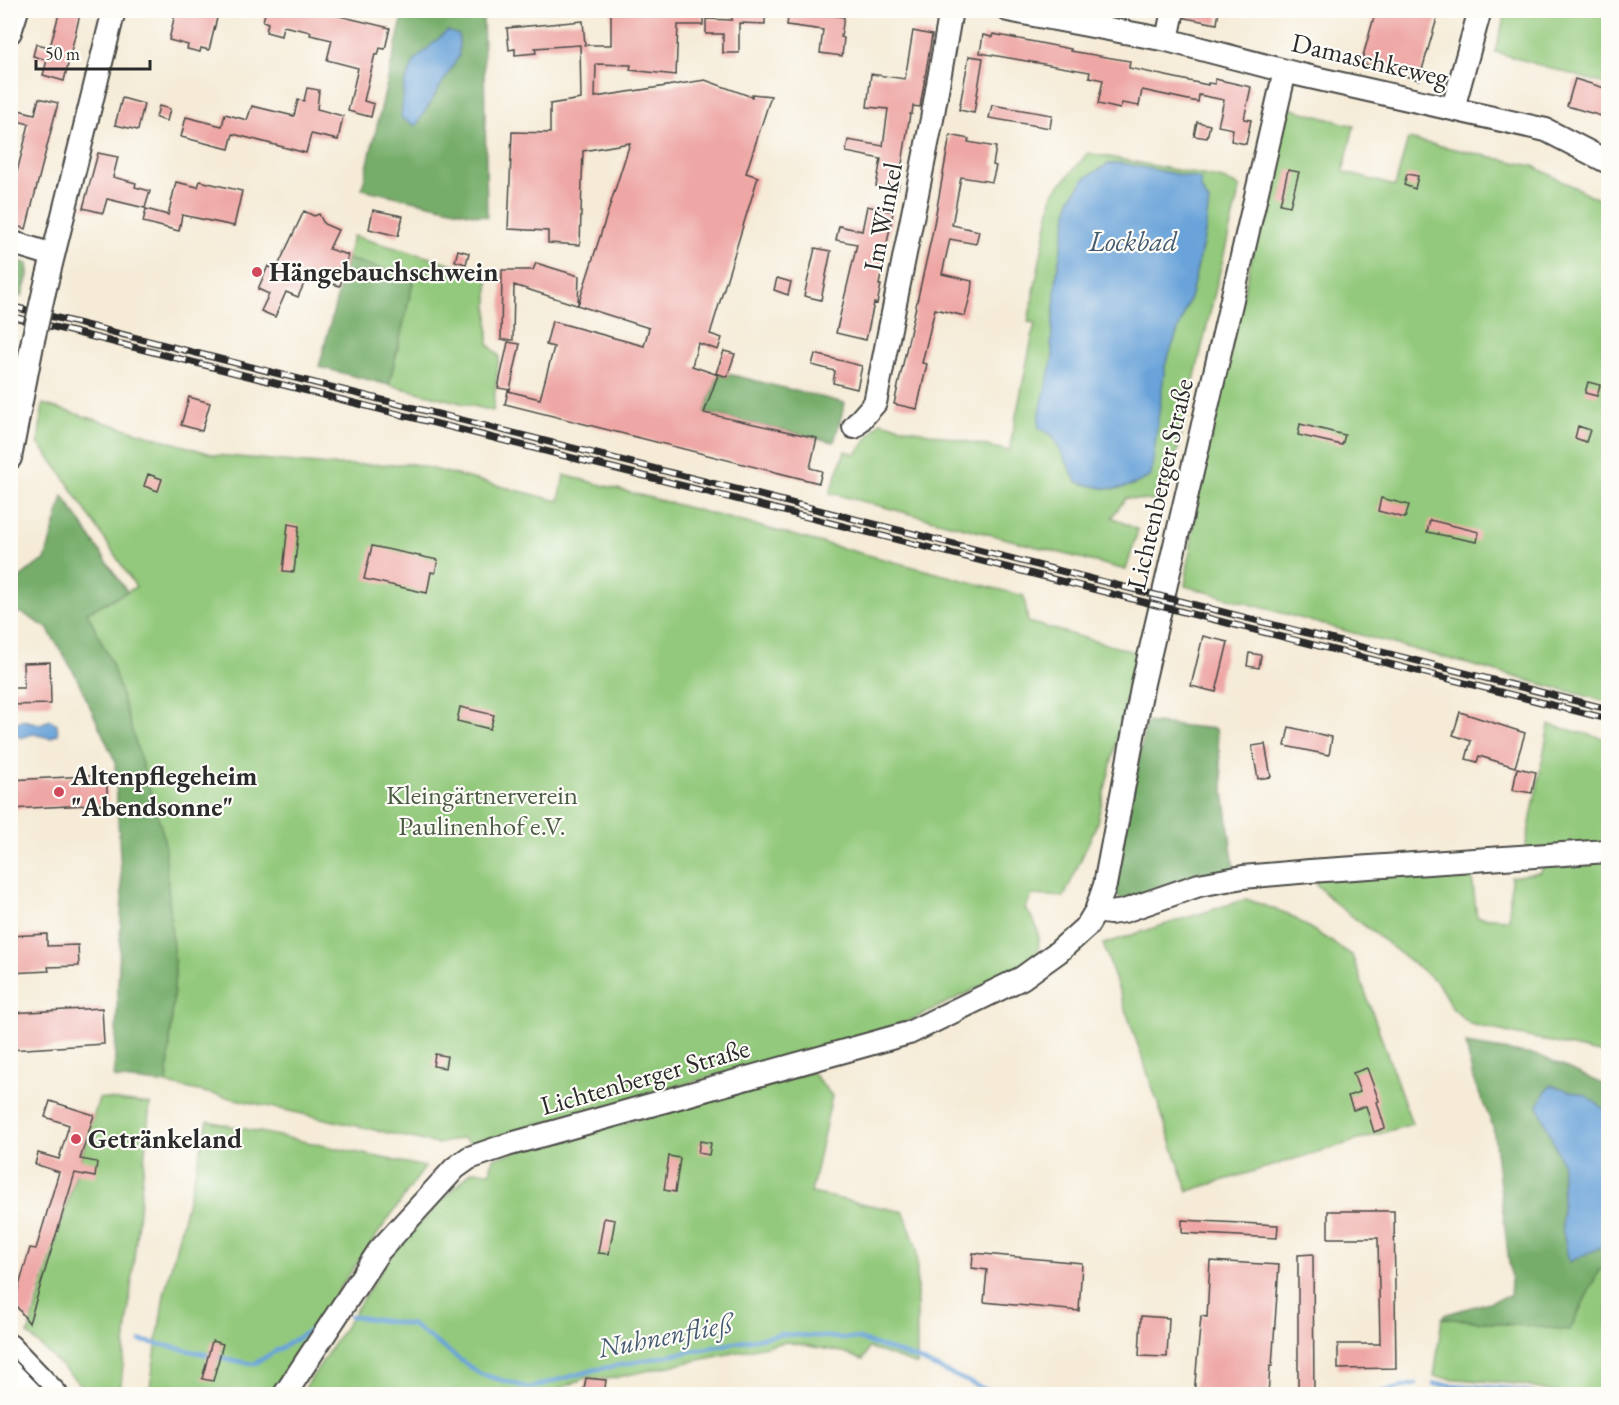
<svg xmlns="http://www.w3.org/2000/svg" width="1619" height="1405" viewBox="0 0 1619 1405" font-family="'EB Garamond',serif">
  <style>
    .green { fill: #93c97b; stroke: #5f7a53; stroke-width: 1.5 }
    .forest { fill: #76ad6b; stroke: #506c4b; stroke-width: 1.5; fill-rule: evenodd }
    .water { fill: #69a3d9; stroke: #4a6782; stroke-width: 1.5 }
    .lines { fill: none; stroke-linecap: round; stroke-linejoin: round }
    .stream { stroke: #69a3d9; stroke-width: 4.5 }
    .building { fill: #eea7a5 }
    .minor-casing { stroke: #494845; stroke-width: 26 }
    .minor { stroke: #fff; stroke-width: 22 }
    .tram { stroke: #2b2b2b; stroke-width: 1.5 }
    .rail-casing { stroke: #2b2b2b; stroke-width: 7 }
    .rail { stroke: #fdfcf7; stroke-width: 4.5; stroke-dasharray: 14; stroke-linecap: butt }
    .minor-bridge-casing { stroke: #494845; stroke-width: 26; stroke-linecap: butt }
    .minor-bridge { stroke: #fff; stroke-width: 22 }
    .poi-dot { fill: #d1495b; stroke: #fdfcf7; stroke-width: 2 }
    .labels { text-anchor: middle; stroke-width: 4.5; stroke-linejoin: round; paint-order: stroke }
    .street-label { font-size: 27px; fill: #2b2b2b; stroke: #fdfcf7 }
    .poi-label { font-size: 27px; font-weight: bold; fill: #2b2b2b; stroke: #fdfcf7; text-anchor: start }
    .park-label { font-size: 27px; fill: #4a5a43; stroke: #fdfcf7 }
    .water-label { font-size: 28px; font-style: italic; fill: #445b71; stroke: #fdfcf7 }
  </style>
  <rect width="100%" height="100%" fill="#fdfcf7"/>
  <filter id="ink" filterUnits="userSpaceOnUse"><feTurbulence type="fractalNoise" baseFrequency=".0167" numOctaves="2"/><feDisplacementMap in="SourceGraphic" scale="12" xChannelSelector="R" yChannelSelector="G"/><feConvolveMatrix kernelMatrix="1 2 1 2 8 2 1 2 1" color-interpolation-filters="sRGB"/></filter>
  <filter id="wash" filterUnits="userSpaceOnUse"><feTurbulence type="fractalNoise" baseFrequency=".008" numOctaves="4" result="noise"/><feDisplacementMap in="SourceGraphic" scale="24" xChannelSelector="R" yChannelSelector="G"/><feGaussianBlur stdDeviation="1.35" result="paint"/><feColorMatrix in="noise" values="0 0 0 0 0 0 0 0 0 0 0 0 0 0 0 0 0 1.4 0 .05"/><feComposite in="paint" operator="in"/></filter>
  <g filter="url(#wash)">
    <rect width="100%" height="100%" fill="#f5ebd7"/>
    <path class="green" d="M1506,11H1608V85L1495,52Z
      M1289,108L1354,126L1343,172L1395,186L1408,139L1533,166L1608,204V702L1346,631L1185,586L1197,500L1265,198Z
      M1088,153L1223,179L1240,187L1173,469L1161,502L1126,498L1112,517L1138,530L1126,570L830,493L845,451L856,454L880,422L1009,451L1035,323L1028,322L1053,193Z
      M353,236L488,274V344L499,356L493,411L389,385L414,278L347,259Z
      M43,404L215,455L330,465L413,464L559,501L564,475L1024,596L1028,622L1138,653L1096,826L1064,897L1032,895L1025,909C1039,924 1040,934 1038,955L1021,967L905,1023L471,1144L463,1138L438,1144L167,1084L175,972L112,664L86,612L136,587L61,473L38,443Z
      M1549,725L1608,739V844L1525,849Z
      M1608,859V1055L1470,1024L1453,1009L1437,982L1335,903L1316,884L1319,876L1471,871L1477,917L1509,919L1511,877L1541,872L1544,862Z
      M1246,899L1288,914L1352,955L1412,1124L1188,1191L1103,944Z
      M812,1072L832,1096L811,1193L904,1212L917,1249V1365L869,1348L863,1360L842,1352L786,1342L608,1379L585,1378L548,1394H302L303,1391L398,1245L472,1171L490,1172L493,1158Z
      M99,1098L150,1104L120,1394L85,1389L28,1334Z
      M208,1121L425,1167L341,1286L276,1394H149L164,1295Z
      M1608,1269V1394H1562L1517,1384L1434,1377L1442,1318L1570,1330L1599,1270Z"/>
    <path class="forest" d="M404,11L483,13L487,217L362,189ZM404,85L437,90L416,126Z
      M11,258L28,264V276L22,296L11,293Z
      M347,259L414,278L389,385L319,367Z
      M719,374L727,377L728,374L845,403L834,442L704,412Z
      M63,496L127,592L87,612L112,664L164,837L175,972L167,1084L114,1078L122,896L115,761L75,674L47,628L24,614L11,611C10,583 21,573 45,560Z
      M1146,722L1216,729L1234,869L1191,876L1123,900L1116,895L1114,885Z
      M1466,1044L1540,1056L1608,1086V1269L1599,1270L1570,1330L1442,1318L1444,1315L1510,1296L1511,1280L1493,1126L1473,1079Z"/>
    <path class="water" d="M447,31L459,35V56L416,126L401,118L404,85L415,60Z
      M1121,163L1200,179L1202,191L1209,202L1205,234L1191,295L1165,366L1151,476C1122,493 1109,491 1077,482L1052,435L1039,428V416L1053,357L1051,343L1057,271L1070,199L1085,178L1108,164Z
      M23,720L40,724L50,720L57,724L58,734L50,738L33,734L21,738L14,733L15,723Z
      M1550,1085L1585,1095L1608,1112V1234L1601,1247L1569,1262L1562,1227V1163L1538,1105Z"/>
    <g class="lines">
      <path class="stream" d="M350,1316L412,1325L480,1374L529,1388L594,1370L781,1334L859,1339L917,1359L996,1394
        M141,1341C179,1347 216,1358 254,1364L321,1324
        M1434,1384L1510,1389L1534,1394
        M1373,1394L1416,1384"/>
    </g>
    <g id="blocks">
      <path class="building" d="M60,10H81L64,81L43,75L47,60L33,56L36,44L50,47Z
        M176,10H219L209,50L201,48L200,52L187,49L188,45L169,40Z
        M266,10H314L390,28L385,49L380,48L378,55L375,54L364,101L374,104L371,117L348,111L358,68L327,60L332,40L310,35L311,32L283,26L281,36L266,32L268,23L263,21Z
        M611,10H703V25H678L676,75L630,70L631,65L596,64L595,97L705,80L752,97V94L771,96L746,173L758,177L710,334L722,338L718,350L698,343L692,366L718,375L704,413L817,438L810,468L822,471L819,483L505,404L508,391L540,399L554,347L546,345L552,321L644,346L649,328L514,285L513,340H501L502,270H533L536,263L579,276L578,305L630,143L583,151L580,245L548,243V231L508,229L512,132L550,133V104L581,99L580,45L535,48L536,53L515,55V49L509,50L507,28L583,21L585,45H583H611Z
        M732,10H765V24L739,23V53H723V34H706V19L732,20Z
        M789,10H823L829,13L828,15L844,17L841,37L844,38L842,56L820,53L823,30L787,25Z
        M1186,10H1219L1217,24L1185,18Z
        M1376,10H1424L1438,15L1419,80L1361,63Z
        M913,31L932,35L920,107L913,106L912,114H910L898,189L876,186L881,159L846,152L848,140L883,146L888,109L867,107L871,74L905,79Z
        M993,34L1071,49L1070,51L1130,61L1129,68L1208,85V83L1215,84V79L1251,87L1244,119L1251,120L1246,144L1231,141L1233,129L1218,126L1224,100L1199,95L1198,102L1142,90L1139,106L1122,103L1120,109L1098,104L1103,80L1089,77L1090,72L980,53L983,35L992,37Z
        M969,56L983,58L974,113L959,110Z
        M1575,79L1608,89V118L1567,106Z
        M307,88L319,90L317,109L343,116L338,140L311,134L306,153L233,134L229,149L181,137L186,117L222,126L225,114L247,120L252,106L294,116L298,100L304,101Z
        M39,98L58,103L26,229L10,224V175L16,176L29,124L10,119V108L35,114Z
        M122,98L144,104L138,130L115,125Z
        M992,105L1052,115L1050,128L989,118Z
        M159,106L170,109L167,121L156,118Z
        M1197,122L1210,125L1207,138L1194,136Z
        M950,135L969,139L968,142L996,147L993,165L996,166L992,182L961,177L952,225L979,231L976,244L950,239L942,274L972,281L971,292L965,316L935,309L922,363L927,364L917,409L894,404L932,235Z
        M98,153L118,157L113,177L136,183L135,187L150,191L145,208L107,199L103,213L83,208Z
        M1288,170L1299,172L1290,206L1280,204Z
        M1407,174L1418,176L1415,189L1404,185Z
        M200,181L242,191L234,226L182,215L179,231L143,222L146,209L168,215L176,182L198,187Z
        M867,206L893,212L879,285H881L877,304L874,303L866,340L836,333L857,244L836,240L839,226L862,231Z
        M373,210L403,216L398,236L369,229Z
        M304,211L314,216L319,214L324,224L338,230L329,249L348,255L340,286L307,277L298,297L286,292L275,317L261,311L269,294L258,289L268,266L276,270Z
        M815,248L831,251L821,300L804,296Z
        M458,250L469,253L466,264L455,261Z
        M777,278L791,282L788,295L774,290Z
        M508,342L520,344L510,390L498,388Z
        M724,351L735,354L727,377L716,373Z
        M815,354L862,366L857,389L833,383L835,371L812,365Z
        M1588,382L1600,385L1597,396L1585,393Z
        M189,397L210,403L202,431L181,425Z
        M1300,424L1345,435L1342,445L1298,435Z
        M1578,426L1590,430L1586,442L1575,438Z
        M148,474L162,479L158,491L144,486Z
        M1381,498L1409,505L1405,518L1378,511Z
        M1430,520L1479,532L1477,542L1427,532Z
        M288,524L299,526L294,572L283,571Z
        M372,546L438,560L435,573L431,572L427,593L364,579Z
        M1203,636L1228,642L1216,692L1191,686Z
        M1249,653L1261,655L1259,668L1247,666Z
        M50,662L51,704L10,705V688H24L23,663Z
        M460,707L494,715L490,729L457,721Z
        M1460,712L1525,733L1515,767L1479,756L1477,762L1466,759L1471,741L1453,735Z
        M1289,727L1332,737L1329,755L1285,746Z
        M1265,744L1271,777L1258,779L1252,746Z
        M1517,768L1536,772L1532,793L1513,790Z
        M106,775L108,804L10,809V780Z
        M47,934V946L78,945L79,966L48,967L49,971L10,973V936Z
        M102,1008L104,1044L10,1050V1013Z
        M435,1054L447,1056L445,1068L433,1066Z
        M1367,1068L1379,1101L1377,1102L1385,1128L1374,1132L1366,1106L1353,1110L1348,1096L1360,1092L1353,1073Z
        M50,1101L94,1115L80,1159L97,1162L95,1177L75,1173L29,1323L14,1303L30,1248L36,1249L59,1172L35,1164L38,1153L59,1159L69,1125L45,1117Z
        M700,1141L711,1143L709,1155L698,1153Z
        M669,1156L680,1158L675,1192L664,1190Z
        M1328,1211H1394L1396,1368L1338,1369V1344H1380L1378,1238H1328Z
        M604,1218L615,1220L609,1254L598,1253Z
        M1182,1220L1278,1225L1277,1238L1182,1233Z
        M973,1253L1082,1263L1079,1311L984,1302L987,1270L972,1268Z
        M1313,1254L1314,1395H1298V1255Z
        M1210,1261L1279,1265L1272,1366H1270L1268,1395H1194L1201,1316L1207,1317Z
        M1141,1316L1169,1318L1167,1357L1139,1356Z
        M212,1341L223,1344L213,1381L202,1379Z
        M586,1378L606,1380L604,1395H583Z"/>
    </g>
  </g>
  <g filter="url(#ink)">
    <use href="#blocks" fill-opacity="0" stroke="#494845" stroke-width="1.5"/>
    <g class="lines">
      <defs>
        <path id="minor" d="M1008,10L1167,40L1297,74L1546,130L1608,162
          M10,32L17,10
          M1167,40L1173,10
          M1453,108L1480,10
          M10,242L53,255
          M44,292L114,10
          M854,427L875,403L932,119L951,10
          M10,458L33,340
          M1096,911L1110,913L1124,911L1199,885L1243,877L1310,871L1608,851
          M10,1346L56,1394
          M10,1373L31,1394
          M285,1394L379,1251L455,1168L469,1158L507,1145L909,1033L1022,978L1058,952L1087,926L1096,911L1105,885L1143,683L1285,71"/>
      </defs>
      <use href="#minor" class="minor-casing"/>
      <use href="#minor" class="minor"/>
      <path class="tram" d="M10,1355L48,1394"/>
      <defs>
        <path id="rail" d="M10,306L1608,709
          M10,316L1608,719"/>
      </defs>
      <use href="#rail" class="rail-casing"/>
      <use href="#rail" class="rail"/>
      <defs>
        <path id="minor-bridge" d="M33,340L44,292"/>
      </defs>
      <use href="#minor-bridge" class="minor-bridge-casing"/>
      <use href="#minor-bridge" class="minor-bridge"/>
    </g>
  </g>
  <g class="poi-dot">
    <circle cx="257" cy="272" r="6"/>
    <circle cx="59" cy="792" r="6"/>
    <circle cx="76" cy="1139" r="6"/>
  </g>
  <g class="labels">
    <g class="street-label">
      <text transform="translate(1370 60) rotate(13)" y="9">Damaschkeweg</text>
      <text transform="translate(883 217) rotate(-79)" y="9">Im Winkel</text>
      <text transform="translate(1160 484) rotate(-77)" y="9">Lichtenberger Straße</text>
      <text transform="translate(645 1077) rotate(-16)" y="9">Lichtenberger Straße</text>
    </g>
    <g class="poi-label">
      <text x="269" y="281">Hängebauchschwein</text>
      <text x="71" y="785">Altenpflegeheim<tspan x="71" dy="31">"Abendsonne"</tspan></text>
      <text x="88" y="1148">Getränkeland</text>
    </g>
    <g class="park-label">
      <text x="482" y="804">Kleingärtnerverein<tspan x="482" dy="31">Paulinenhof e.V.</tspan></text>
    </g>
    <g class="water-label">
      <text x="1133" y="251">Lockbad</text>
      <text transform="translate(665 1335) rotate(-11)" y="10">Nuhnenfließ</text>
    </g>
  </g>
  <rect width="1619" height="1405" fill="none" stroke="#fdfcf7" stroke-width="36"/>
  <path d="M36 60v9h114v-9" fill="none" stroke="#2b2b2b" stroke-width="3"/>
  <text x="45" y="60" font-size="18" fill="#2b2b2b" stroke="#fdfcf7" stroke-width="4.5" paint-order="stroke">50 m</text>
</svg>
